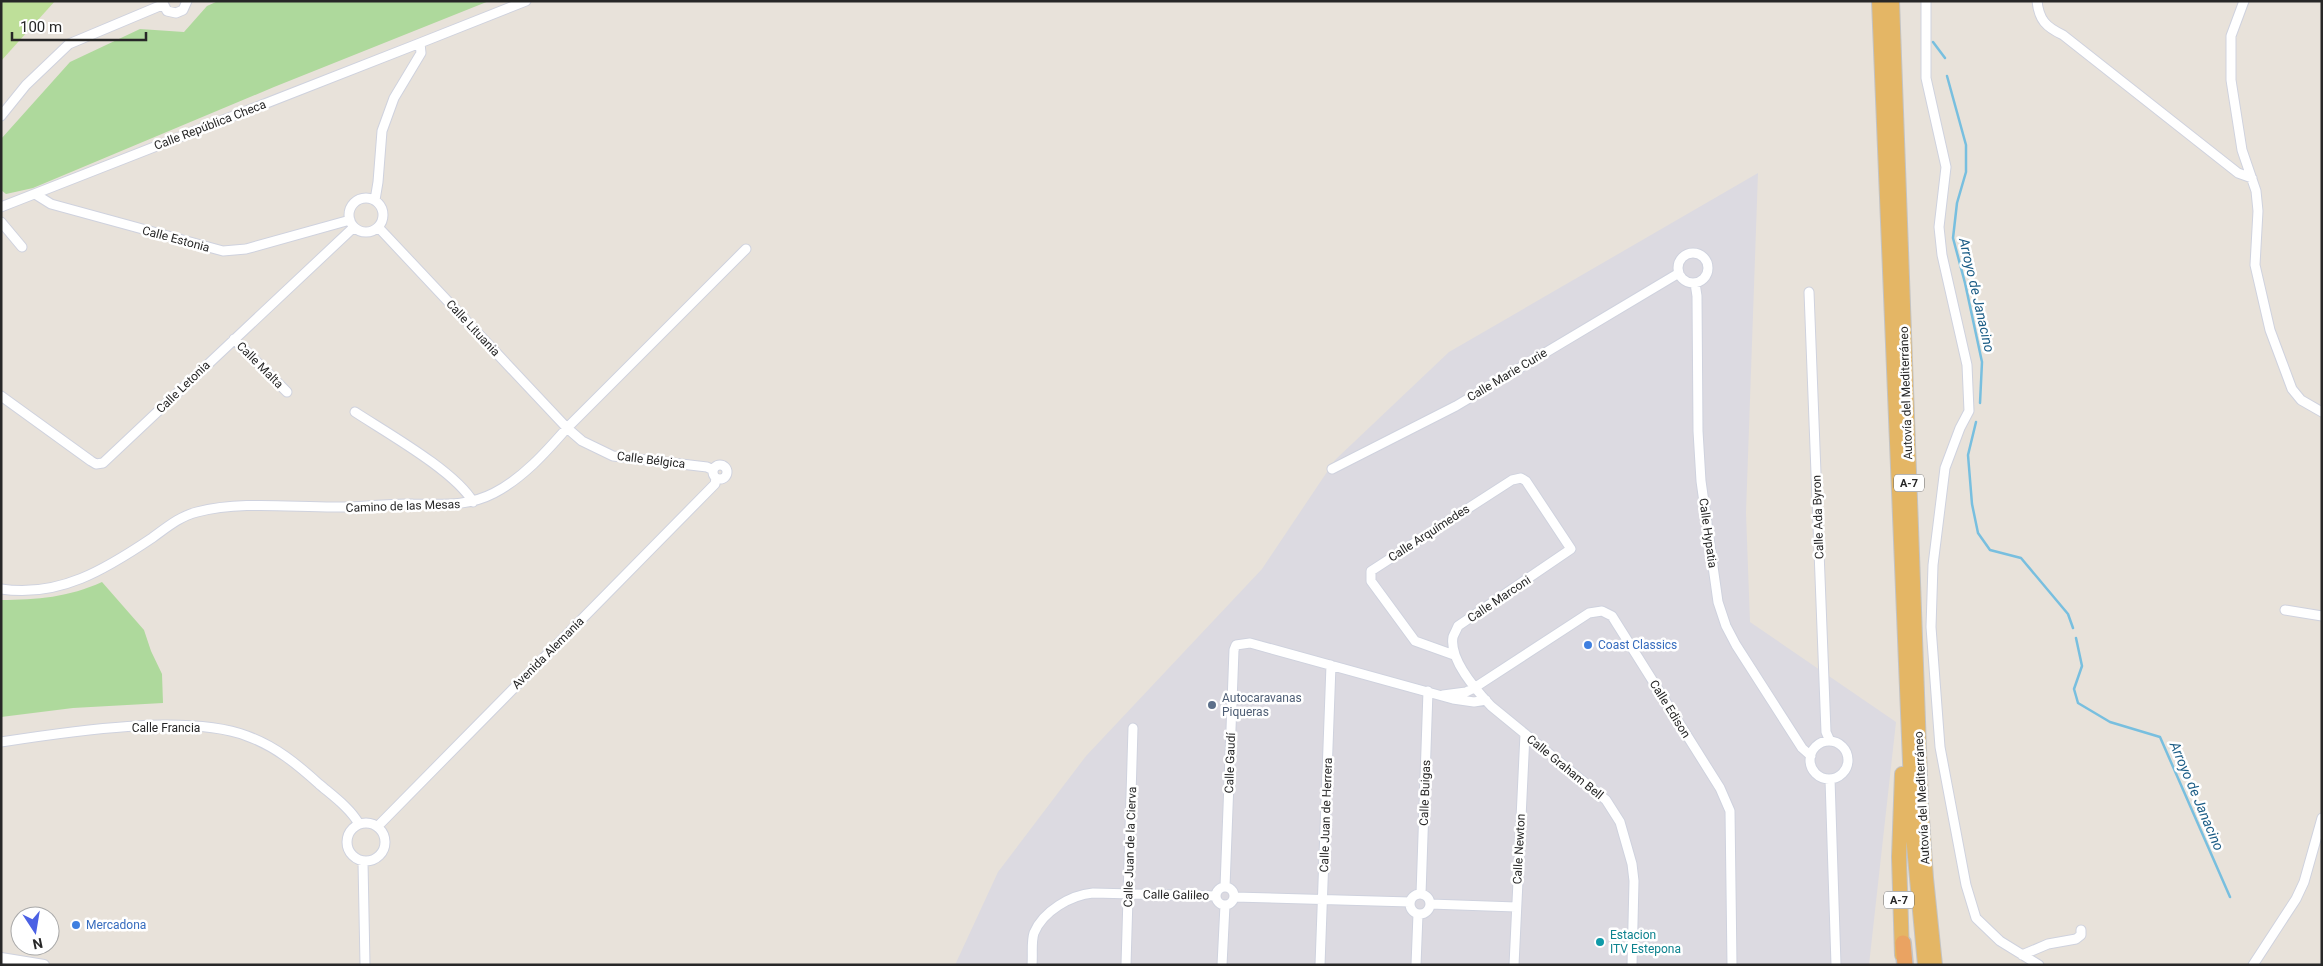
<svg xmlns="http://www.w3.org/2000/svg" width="2323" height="966" viewBox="0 0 2323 966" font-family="Roboto,sans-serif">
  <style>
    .industrial { fill: #dcdae1 }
    .green { fill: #aed99c }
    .pitch { fill: #bedf99 }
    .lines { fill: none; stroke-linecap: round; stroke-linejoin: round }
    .stream { stroke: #78bfdf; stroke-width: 2.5 }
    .minor-casing { stroke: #cfd2de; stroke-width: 11 }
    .tertiary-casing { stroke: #cfd2de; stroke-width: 12 }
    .trunk-casing { stroke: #c3c3c3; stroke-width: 16 }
    .motorway-casing { stroke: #c3c3c3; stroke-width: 18 }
    .minor { stroke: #fff; stroke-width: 9 }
    .tertiary { stroke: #fff; stroke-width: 10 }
    .trunk { stroke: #e4b665; stroke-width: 14 }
    .motorway { stroke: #eaa362; stroke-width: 15 }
    .shop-dot { fill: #3f7fe0; stroke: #fff; stroke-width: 2 }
    .service-dot { fill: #5c6f8a; stroke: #fff; stroke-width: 2 }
    .culture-dot { fill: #0f9aa8; stroke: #fff; stroke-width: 2 }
    .labels { text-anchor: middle; stroke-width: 5; stroke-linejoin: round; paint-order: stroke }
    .shield { fill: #fff; stroke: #686868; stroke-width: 1 }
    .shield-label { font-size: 11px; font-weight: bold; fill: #272727 }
    .street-label { font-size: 12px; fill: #272727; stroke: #fff }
    .shop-label { font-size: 12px; fill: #366cbe; stroke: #fff; text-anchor: start }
    .service-label { font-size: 12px; fill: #4e5e75; stroke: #fff; text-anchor: start }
    .culture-label { font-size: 12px; fill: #0d838f; stroke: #fff; text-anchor: start }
    .water-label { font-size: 14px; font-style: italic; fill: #1c5d86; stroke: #fff }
  </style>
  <rect width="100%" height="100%" fill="#e8e2da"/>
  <path class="industrial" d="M1758,173L1746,513L1750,622L1896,722L1869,965H955L998,872L1086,756L1262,569L1335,460L1449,352Z"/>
  <path class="green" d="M218,1H489L274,87L33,188L6,194L1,190V139L70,62L140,29L184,32L207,6Z
    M102,582L144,630L151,651L162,674L163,703L73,708L1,717V600C37,600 69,597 102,582Z"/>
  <path class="pitch" d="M1,1H55L1,61Z"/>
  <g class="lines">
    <path class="stream" d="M1933,42L1945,58
      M1947,76L1966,145V172L1957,203L1953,238L1965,283L1982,362L1980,403
      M1976,422L1968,455L1972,504L1978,533L1990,550L2021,558L2068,614L2073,628
      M2076,638L2082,666L2074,689L2078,703L2110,722L2160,737L2230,897"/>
    <defs>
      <path id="minor" d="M162,1L167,11L176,13L183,10L187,1
        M1926,1V78L1946,167L1939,227L1942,255L1967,365L1969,411L1960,428L1945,468L1933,565L1931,627L1940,747L1966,885L1976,918L2000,941L2039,965
        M2037,1C2039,20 2046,27 2063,35L2238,173L2252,178
        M2244,1L2231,36V80L2242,150L2256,191L2258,211L2255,265L2270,330L2292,389L2301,400L2322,412
        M1,116L26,85L69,44L162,5
        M35,194L51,204L223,251L246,249L350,220
        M349 215a17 17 0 1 1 34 0a17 17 0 1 1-34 0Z
        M375,200L378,182L382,131L394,98L421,53L420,43L526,1
        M1,207L420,43
        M1,222L22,247
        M379,228L567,428L582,441L613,456L707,467L713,470
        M1678 268a15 15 0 1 1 30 0a15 15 0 1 1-30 0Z
        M1695,283L1697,296L1698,431L1701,481L1718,602L1726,626L1736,645L1802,748L1811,756
        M1809,292L1826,732L1830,741
        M234,339L287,392
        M1,396L91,461L96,464L103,463L354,227
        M355,412C387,433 455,471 473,502
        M713 472a7 7 0 1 1 14 0a7 7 0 1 1-14 0Z
        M1332,469L1456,406L1679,273
        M1,589C59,598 106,569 152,538C166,528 180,516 197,512C240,501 289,507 333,507C360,508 386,503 413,504C442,504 467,507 494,493C523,478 546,452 567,428L746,249
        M2285,610L2322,616
        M1454,655L1415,641L1371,581V571L1512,480L1521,478L1526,481L1571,549L1458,626C1457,629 1454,634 1453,637C1449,660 1476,690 1491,706L1606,800L1620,822L1632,864L1634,881L1632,965
        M1443,695L1466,692L1474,688L1589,613L1602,611L1612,616L1720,788L1730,811L1732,965
        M1810 760a19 19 0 1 1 38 0a19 19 0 1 1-38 0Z
        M1,742C66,732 186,713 247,736C275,746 297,764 319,784C333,796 350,808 359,824
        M1830,779L1836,965
        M347 842a19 19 0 1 1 38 0a19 19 0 1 1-38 0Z
        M378,826L715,484L716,478
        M363,862L365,965
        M1225,887L1234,650L1236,645L1250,643L1453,699L1474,702L1486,700
        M1216 896a9 9 0 1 1 18 0a9 9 0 1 1-18 0Z
        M1421,894L1428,691
        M1410 904a10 10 0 1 1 20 0a10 10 0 1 1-20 0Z
        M1234,897L1410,902
        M1430,904L1516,907
        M2022,955L2048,944L2076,939L2081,935V930
        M1032,965C1033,955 1031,942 1034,933C1043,911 1071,895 1093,893L1216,896
        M1126,965L1133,728
        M1222,965L1225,905
        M1320,965L1331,665
        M1416,965L1418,914
        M1514,965L1525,734
        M2253,965L2296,899L2304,882L2322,818"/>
      <path id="tertiary" d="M1,958L44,965"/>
      <path id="trunk" d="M1879,1L1913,835L1925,965
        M1892,1L1921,804L1926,878L1935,965
        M1902,955L1899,857L1902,774"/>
      <path id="motorway" d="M1903,943L1905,965"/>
    </defs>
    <use href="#minor" class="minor-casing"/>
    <use href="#tertiary" class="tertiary-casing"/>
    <use href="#trunk" class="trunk-casing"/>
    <use href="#motorway" class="motorway-casing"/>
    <use href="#minor" class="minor"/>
    <use href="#tertiary" class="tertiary"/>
    <use href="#trunk" class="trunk"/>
    <use href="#motorway" class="motorway"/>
  </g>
  <g class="shop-dot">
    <circle cx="1588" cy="645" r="5"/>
    <circle cx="76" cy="925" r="5"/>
  </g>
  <circle class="service-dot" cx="1212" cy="705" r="5"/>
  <circle class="culture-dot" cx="1600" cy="942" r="5"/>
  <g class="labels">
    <g class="shield">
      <rect x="1894" y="474.5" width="30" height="17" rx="4"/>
      <rect x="1884" y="891.5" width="30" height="17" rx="4"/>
    </g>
    <g class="shield-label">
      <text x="1909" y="487">A-7</text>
      <text x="1899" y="904">A-7</text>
    </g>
    <g class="street-label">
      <text transform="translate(210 125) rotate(-21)" y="4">Calle República Checa</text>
      <text transform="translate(176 239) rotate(15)" y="4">Calle Estonia</text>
      <text transform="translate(473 328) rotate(47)" y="4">Calle Lituania</text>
      <text transform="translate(260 365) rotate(45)" y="4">Calle Malta</text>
      <text transform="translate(1507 375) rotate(-31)" y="4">Calle Marie Curie</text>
      <text transform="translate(183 387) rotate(-44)" y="4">Calle Letonia</text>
      <text transform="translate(1906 393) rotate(-92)" y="4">Autovía del Mediterráneo</text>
      <text transform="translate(651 460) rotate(7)" y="4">Calle Bélgica</text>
      <text transform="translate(403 506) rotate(-2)" y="4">Camino de las Mesas</text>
      <text transform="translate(1818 517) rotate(-92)" y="4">Calle Ada Byron</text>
      <text transform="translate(1429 533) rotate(-33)" y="4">Calle Arquímedes</text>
      <text transform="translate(1708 533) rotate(82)" y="4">Calle Hypatia</text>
      <text transform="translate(1499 599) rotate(-34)" y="4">Calle Marconi</text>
      <text transform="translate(548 653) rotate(-45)" y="4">Avenida Alemania</text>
      <text transform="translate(1670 709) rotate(58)" y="4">Calle Edison</text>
      <text x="166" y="732">Calle Francia</text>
      <text transform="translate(1230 763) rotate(-88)" y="4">Calle Gaudí</text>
      <text transform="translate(1565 767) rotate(39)" y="4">Calle Graham Bell</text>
      <text transform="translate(1425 793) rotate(-88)" y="4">Calle Buigas</text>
      <text transform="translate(1922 798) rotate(-93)" y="4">Autovía del Mediterráneo</text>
      <text transform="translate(1326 815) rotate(-88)" y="4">Calle Juan de Herrera</text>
      <text transform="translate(1130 847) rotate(-88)" y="4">Calle Juan de la Cierva</text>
      <text transform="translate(1519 849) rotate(-87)" y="4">Calle Newton</text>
      <text transform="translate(1176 895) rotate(1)" y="4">Calle Galileo</text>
    </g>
    <g class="shop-label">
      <text x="1598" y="649">Coast Classics</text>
      <text x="86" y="929">Mercadona</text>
    </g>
    <g class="service-label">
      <text x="1222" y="702">Autocaravanas<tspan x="1222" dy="14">Piqueras</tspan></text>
    </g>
    <g class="culture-label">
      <text x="1610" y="939">Estacion<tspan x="1610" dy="14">ITV Estepona</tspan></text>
    </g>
    <g class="water-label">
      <text transform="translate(1977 295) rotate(77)" y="5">Arroyo de Janacino</text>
      <text transform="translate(2197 796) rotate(67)" y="5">Arroyo de Janacino</text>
    </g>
  </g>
  <rect width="2323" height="966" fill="none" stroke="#272727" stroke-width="5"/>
  <g transform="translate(35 931) rotate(168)"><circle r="24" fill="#ffffff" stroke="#a9a9a9"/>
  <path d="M0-4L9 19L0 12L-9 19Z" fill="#4b61e4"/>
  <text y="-8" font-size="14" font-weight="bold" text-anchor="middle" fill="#272727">N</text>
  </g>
  <path d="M12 32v8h134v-8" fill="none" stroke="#272727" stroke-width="2.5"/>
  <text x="20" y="32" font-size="15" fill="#272727" stroke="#ffffff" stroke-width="4" paint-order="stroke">100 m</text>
</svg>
